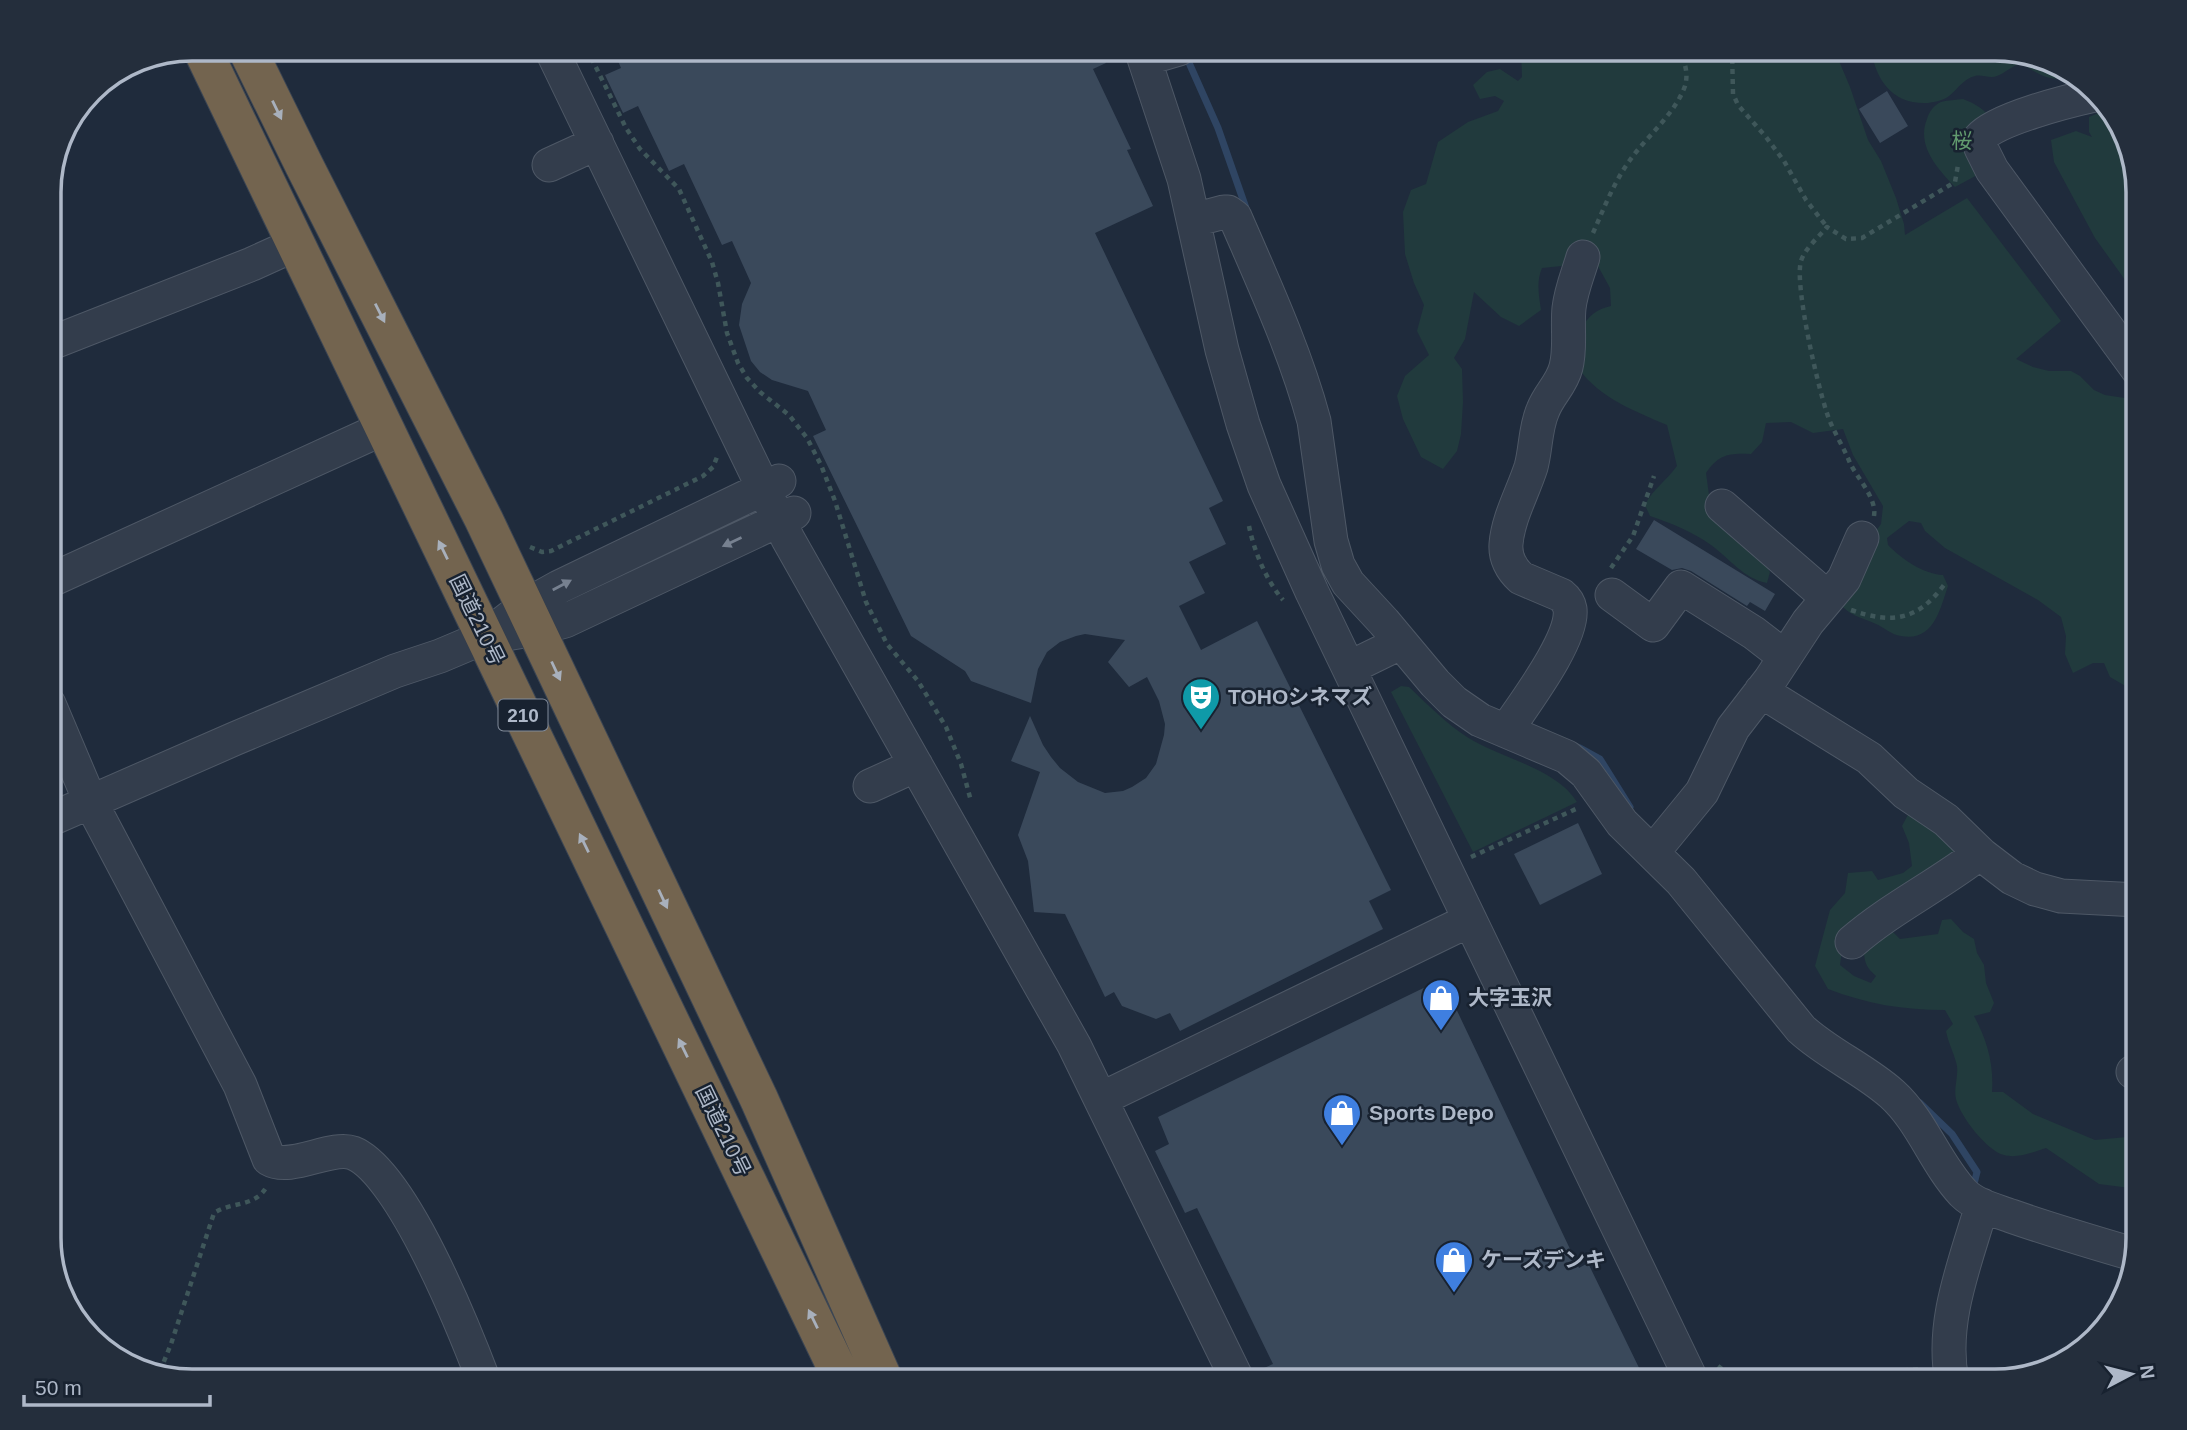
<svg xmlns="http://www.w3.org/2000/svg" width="2187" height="1430" viewBox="0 0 2187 1430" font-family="Arial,'Noto Sans JP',sans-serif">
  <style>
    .green { fill: #213a3d }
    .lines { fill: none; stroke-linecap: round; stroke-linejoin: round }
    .stream { stroke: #2f4563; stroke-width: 7 }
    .building { fill: #3a495b }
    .minor-casing { stroke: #4e5866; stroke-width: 35 }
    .highway-casing { stroke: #3b4553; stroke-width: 40 }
    .path { stroke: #3f575a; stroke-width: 4.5; stroke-dasharray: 5 5; stroke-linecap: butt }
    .minor { stroke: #333d4c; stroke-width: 33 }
    .highway { stroke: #73644f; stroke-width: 38 }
    .oneway { fill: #a8b0bc }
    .oneway2 { fill: #778190 }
    .labels { text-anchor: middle; stroke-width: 5; stroke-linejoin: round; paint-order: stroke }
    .shield { fill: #182230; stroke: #818b9a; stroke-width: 2 }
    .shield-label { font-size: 19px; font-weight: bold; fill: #aeb8c8 }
    .park-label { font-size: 21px; fill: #629b6f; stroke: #182230 }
    .street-label { font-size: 21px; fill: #aeb8c8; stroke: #182230 }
    .poi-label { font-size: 21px; font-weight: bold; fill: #aeb8c8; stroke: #182230; text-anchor: start }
    .rim { fill: none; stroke: #aeb8c8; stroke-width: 3.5 }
  </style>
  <rect width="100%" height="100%" fill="#1f2b3c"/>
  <path class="green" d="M1521,49H1834L1850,87L1868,140L1881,161L1896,198L1904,224L1905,235L1967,198L2061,321L2016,359L2033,367L2049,371H2071L2080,376L2094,390L2105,395L2138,400V690L2134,691L2110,677L2104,663H2093L2073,673L2065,654L2066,636L2061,617L2038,600L1945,548L1925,531L1921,523L1909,521L1887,538L1888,545C1902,559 1923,574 1943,575L1948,586C1940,609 1934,642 1901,636C1892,635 1883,627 1876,624C1858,616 1852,617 1838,602L1873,535L1881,524L1883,506L1853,455L1843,429L1813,433L1791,422L1766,423L1762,442L1751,454C1729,453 1719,454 1706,473L1709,495L1707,506L1763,561L1770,572L1767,583C1744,579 1729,558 1711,545C1693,532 1671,523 1650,516L1645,505C1652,490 1667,480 1677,466L1667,425C1632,410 1595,396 1574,362C1580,335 1580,313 1611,306L1610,288L1588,248L1571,265L1542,268C1536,282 1539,296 1541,310L1519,326L1501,317L1474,292L1465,339L1454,358L1462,369L1463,402L1461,434L1457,451L1443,469L1421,457L1403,419L1397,396L1405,376L1429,355L1417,331L1424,305L1414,283L1405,254L1403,212L1411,190L1426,184L1438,142L1468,122L1498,111L1504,101L1495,96L1480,99L1473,85L1487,72L1500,69L1518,81L1522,77Z
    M1871,49H1995L2074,73L2077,76C2050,82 2044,78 2021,63C2012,66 2005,73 1997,76C1990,79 1982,74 1975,76C1964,78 1957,90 1949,96C1944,100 1935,102 1928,103C1893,105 1876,81 1871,49Z
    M1963,99C1976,104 1984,109 1992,120L1979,174L1955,187C1938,169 1916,146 1927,119C1929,112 1934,105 1941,102C1948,100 1956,100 1963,99Z
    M2108,109L2119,121L2138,192V298L2095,238L2054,162L2051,140L2076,131L2092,137L2089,132V117Z
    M1401,686L1409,687C1426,703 1448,725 1467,737C1500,758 1556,768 1577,802L1473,852L1391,692Z
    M1911,809L1961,847L1842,950L1840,965L1854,976L1871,983L1876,976C1867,968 1864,963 1864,950L1891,930L1900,939L1938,934L1942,920L1951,919L1963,932L1974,939L1977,953L1984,965L1986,983L1994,1003L1990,1012L1974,1016C1987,1040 1994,1064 1992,1092H2003L2033,1114L2095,1140L2138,1136V1189L2099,1184L2046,1148C2034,1152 2016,1159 2004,1155C1987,1151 1960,1116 1956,1099C1953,1087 1960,1073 1956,1062C1953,1051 1948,1042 1946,1031L1953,1024L1945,1010C1903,1010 1867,1004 1828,989L1815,966L1830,910L1845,893L1848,873L1872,871L1878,880L1903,873L1912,866L1909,843L1902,826Z"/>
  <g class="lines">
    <path class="stream" d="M1186,56L1218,128L1247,211
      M1580,748L1600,759L1630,807
      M1920,1103L1952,1134L1977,1172L1973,1188"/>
  </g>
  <path class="building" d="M613,49H1099L1106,63L1093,69L1131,149L1127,150L1153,206L1095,233L1223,501L1209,508L1226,544L1189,562L1205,593L1179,606L1201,650L1257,621L1391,890L1369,901L1383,929L1180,1031L1170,1013L1156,1019L1122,1006L1114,992L1105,997L1065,914L1034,912L1028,861L1018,835L1040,772L1011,761L1030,716L1043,745L1051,757L1060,768L1078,782L1105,793L1123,791L1132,787L1146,778L1156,764L1164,735L1165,724L1159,701L1147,677L1129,687L1108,662L1125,640L1085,634L1076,636L1060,642L1047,652L1038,669L1031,703L971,681L965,671L911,636L813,436L826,430L808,391L772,380L760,372L751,361L739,325L742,304L751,283L732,241L722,245L684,164L669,171L638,106L623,113L605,75L621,68Z
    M1887,91L1908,126L1880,143L1859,109Z
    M1654,520L1775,594L1765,611L1750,602L1747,606L1691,571L1682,568L1672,570L1636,549Z
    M1578,823L1602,874L1540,905L1514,854Z
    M1442,979L1579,1268L1588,1263L1643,1376L1632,1381H1257L1255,1372L1273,1364L1197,1208L1185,1213L1155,1151L1169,1144L1158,1117Z"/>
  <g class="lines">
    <defs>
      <path id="minor" d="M551,49L788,539L1074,1045L1238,1381
        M1141,49L1184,179L1222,350L1243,424L1264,485L1312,592L1692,1381
        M1145,59L1179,49
        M2095,95C2068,101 1996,119 1980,138L1981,148L1992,170L2138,370
        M549,165L597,143
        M1194,220L1224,212H1228L1235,217C1264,284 1295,351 1314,421L1331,541L1338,565L1348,583L1384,622L1435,683L1454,702L1480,720L1567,757L1586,773L1622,823L1681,881L1801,1029C1828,1054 1864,1069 1892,1094C1922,1121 1935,1163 1963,1193C1976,1206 1995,1210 2011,1216C2051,1230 2092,1242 2133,1254
        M49,344L252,264L296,244
        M1722,506L1828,598
        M49,581L384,428
        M1612,595L1653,625L1681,587L1754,633L1785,657
        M512,633L536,629L565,621L794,513
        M1349,668L1400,643
        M1761,691L1869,758L1906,793L1946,820L1982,855L2012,878L2035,889L2061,896L2138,900
        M49,704L90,801L240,1085L269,1159C291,1172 331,1145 353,1153C402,1172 465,1331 484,1381
        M1506,731C1523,705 1574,639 1570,609C1569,603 1566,599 1561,595L1521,578C1511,569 1505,557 1506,544C1508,518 1523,492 1531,467C1536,449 1535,428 1543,410C1549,394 1562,384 1566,367C1571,348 1567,328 1569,308C1571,290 1578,274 1583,257
        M870,786L916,765
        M49,820L234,739L395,671L440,656L485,637L525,606L559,587L779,481
        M1653,852L1702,792L1733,728L1770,680L1808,622L1844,579L1862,538
        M1852,942C1891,908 1939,885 1980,853
        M2133,1072L2138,1073
        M1101,1099L1470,920
        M1952,1381C1940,1322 1966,1261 1982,1205"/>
      <path id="highway" d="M202,49L843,1381
        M247,49L304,165L484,520L759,1099L884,1381"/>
    </defs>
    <use href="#minor" class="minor-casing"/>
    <use href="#highway" class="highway-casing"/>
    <path class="path" d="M587,49L626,128L640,149L679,189L712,262L718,283L727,333L738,363L747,378L760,392L789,415L807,438L821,465L835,501L866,602L887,644L918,681L946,727L961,764L971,801
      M1732,49L1733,94L1738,105L1766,137L1784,161L1806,200L1827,227
      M1593,233C1604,208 1614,182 1630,160C1647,136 1675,114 1685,86C1689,72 1684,61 1679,49
      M1874,516C1877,498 1857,478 1850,463C1844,448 1835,434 1829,419C1819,393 1794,285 1801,261C1805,248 1819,237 1827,227L1846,239L1862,238L1955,182L1958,165
      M1249,526C1254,551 1266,580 1283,600
      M530,547L542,552L551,551L703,476L713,467L717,457
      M1611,568L1633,536L1654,476
      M1851,610C1892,624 1917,621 1944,585
      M1471,857L1578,808
      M2129,871L2138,843
      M1718,1366L1737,1381
      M160,1371L171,1344L214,1213C232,1201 255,1208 267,1186
      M1834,1381L1883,1372L1923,1369"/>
    <use href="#minor" class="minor"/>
    <use href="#highway" class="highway"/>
  </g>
  <defs><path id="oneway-solid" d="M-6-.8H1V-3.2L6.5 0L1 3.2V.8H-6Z" transform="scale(1.75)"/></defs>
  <g class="oneway">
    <use href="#oneway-solid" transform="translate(277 110) rotate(64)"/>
    <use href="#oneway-solid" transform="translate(380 313) rotate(63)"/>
    <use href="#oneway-solid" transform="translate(443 550) rotate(-116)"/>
    <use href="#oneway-solid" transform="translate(556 671) rotate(65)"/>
    <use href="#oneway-solid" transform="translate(584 843) rotate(-116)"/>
    <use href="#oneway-solid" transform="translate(663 899) rotate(65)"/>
    <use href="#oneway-solid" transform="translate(683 1048) rotate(-116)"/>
    <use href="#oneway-solid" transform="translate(813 1319) rotate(-116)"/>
  </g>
  <g class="oneway2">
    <use href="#oneway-solid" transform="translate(732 542) rotate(155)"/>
    <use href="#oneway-solid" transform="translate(562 585) rotate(-28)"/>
  </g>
  <defs>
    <symbol id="theatre-pin" viewBox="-11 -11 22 30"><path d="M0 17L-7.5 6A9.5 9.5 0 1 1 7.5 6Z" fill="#0f9aa8" stroke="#182230"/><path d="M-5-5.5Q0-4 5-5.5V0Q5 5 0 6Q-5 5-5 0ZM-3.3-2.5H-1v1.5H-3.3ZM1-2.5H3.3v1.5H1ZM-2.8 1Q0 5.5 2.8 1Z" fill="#fff"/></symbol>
    <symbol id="shop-pin" viewBox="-11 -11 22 30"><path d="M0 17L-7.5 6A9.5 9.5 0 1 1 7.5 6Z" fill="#3f7fe0" stroke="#182230"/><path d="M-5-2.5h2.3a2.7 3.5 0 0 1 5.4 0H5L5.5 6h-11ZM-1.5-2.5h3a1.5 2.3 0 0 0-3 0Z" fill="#fff"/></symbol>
  </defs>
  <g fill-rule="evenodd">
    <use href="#theatre-pin" x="1179" y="675" width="44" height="60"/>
    <use href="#shop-pin" x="1419" y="976" width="44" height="60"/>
    <use href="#shop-pin" x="1320" y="1091" width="44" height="60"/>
    <use href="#shop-pin" x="1432" y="1238" width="44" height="60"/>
  </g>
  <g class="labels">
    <rect class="shield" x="498.5" y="699.5" width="49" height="31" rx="5"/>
    <g class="shield-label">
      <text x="523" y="722">210</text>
    </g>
    <g class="park-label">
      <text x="1962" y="148">桜</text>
    </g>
    <g class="street-label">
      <text transform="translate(477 620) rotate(64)" y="7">国道210号</text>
      <text transform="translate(723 1131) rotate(64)" y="7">国道210号</text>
    </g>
    <g class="poi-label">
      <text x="1228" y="704">TOHOシネマズ</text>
      <text x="1468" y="1005">大字玉沢</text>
      <text x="1369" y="1120">Sports Depo</text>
      <text x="1481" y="1267">ケーズデンキ</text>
    </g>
  </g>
  <path d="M0 0H2187V1430H0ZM192 61H1995A131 131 0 0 1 2126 192V1238A131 131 0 0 1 1995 1369H192A131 131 0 0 1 61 1238V192A131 131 0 0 1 192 61Z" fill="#242e3c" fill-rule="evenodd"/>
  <path class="rim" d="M192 61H1995A131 131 0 0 1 2126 192V1238A131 131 0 0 1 1995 1369H192A131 131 0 0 1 61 1238V192A131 131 0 0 1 192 61Z"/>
  <g transform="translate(2131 1374) rotate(83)" stroke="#182230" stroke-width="5" paint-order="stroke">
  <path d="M0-5L12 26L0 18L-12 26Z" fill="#aeb8c8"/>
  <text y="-10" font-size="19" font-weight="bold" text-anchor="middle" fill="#aeb8c8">N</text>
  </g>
  <path d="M24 1395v10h186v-10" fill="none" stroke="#aeb8c8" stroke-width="3.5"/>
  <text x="35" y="1395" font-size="21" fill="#aeb8c8" stroke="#182230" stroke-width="5" paint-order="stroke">50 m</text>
</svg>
